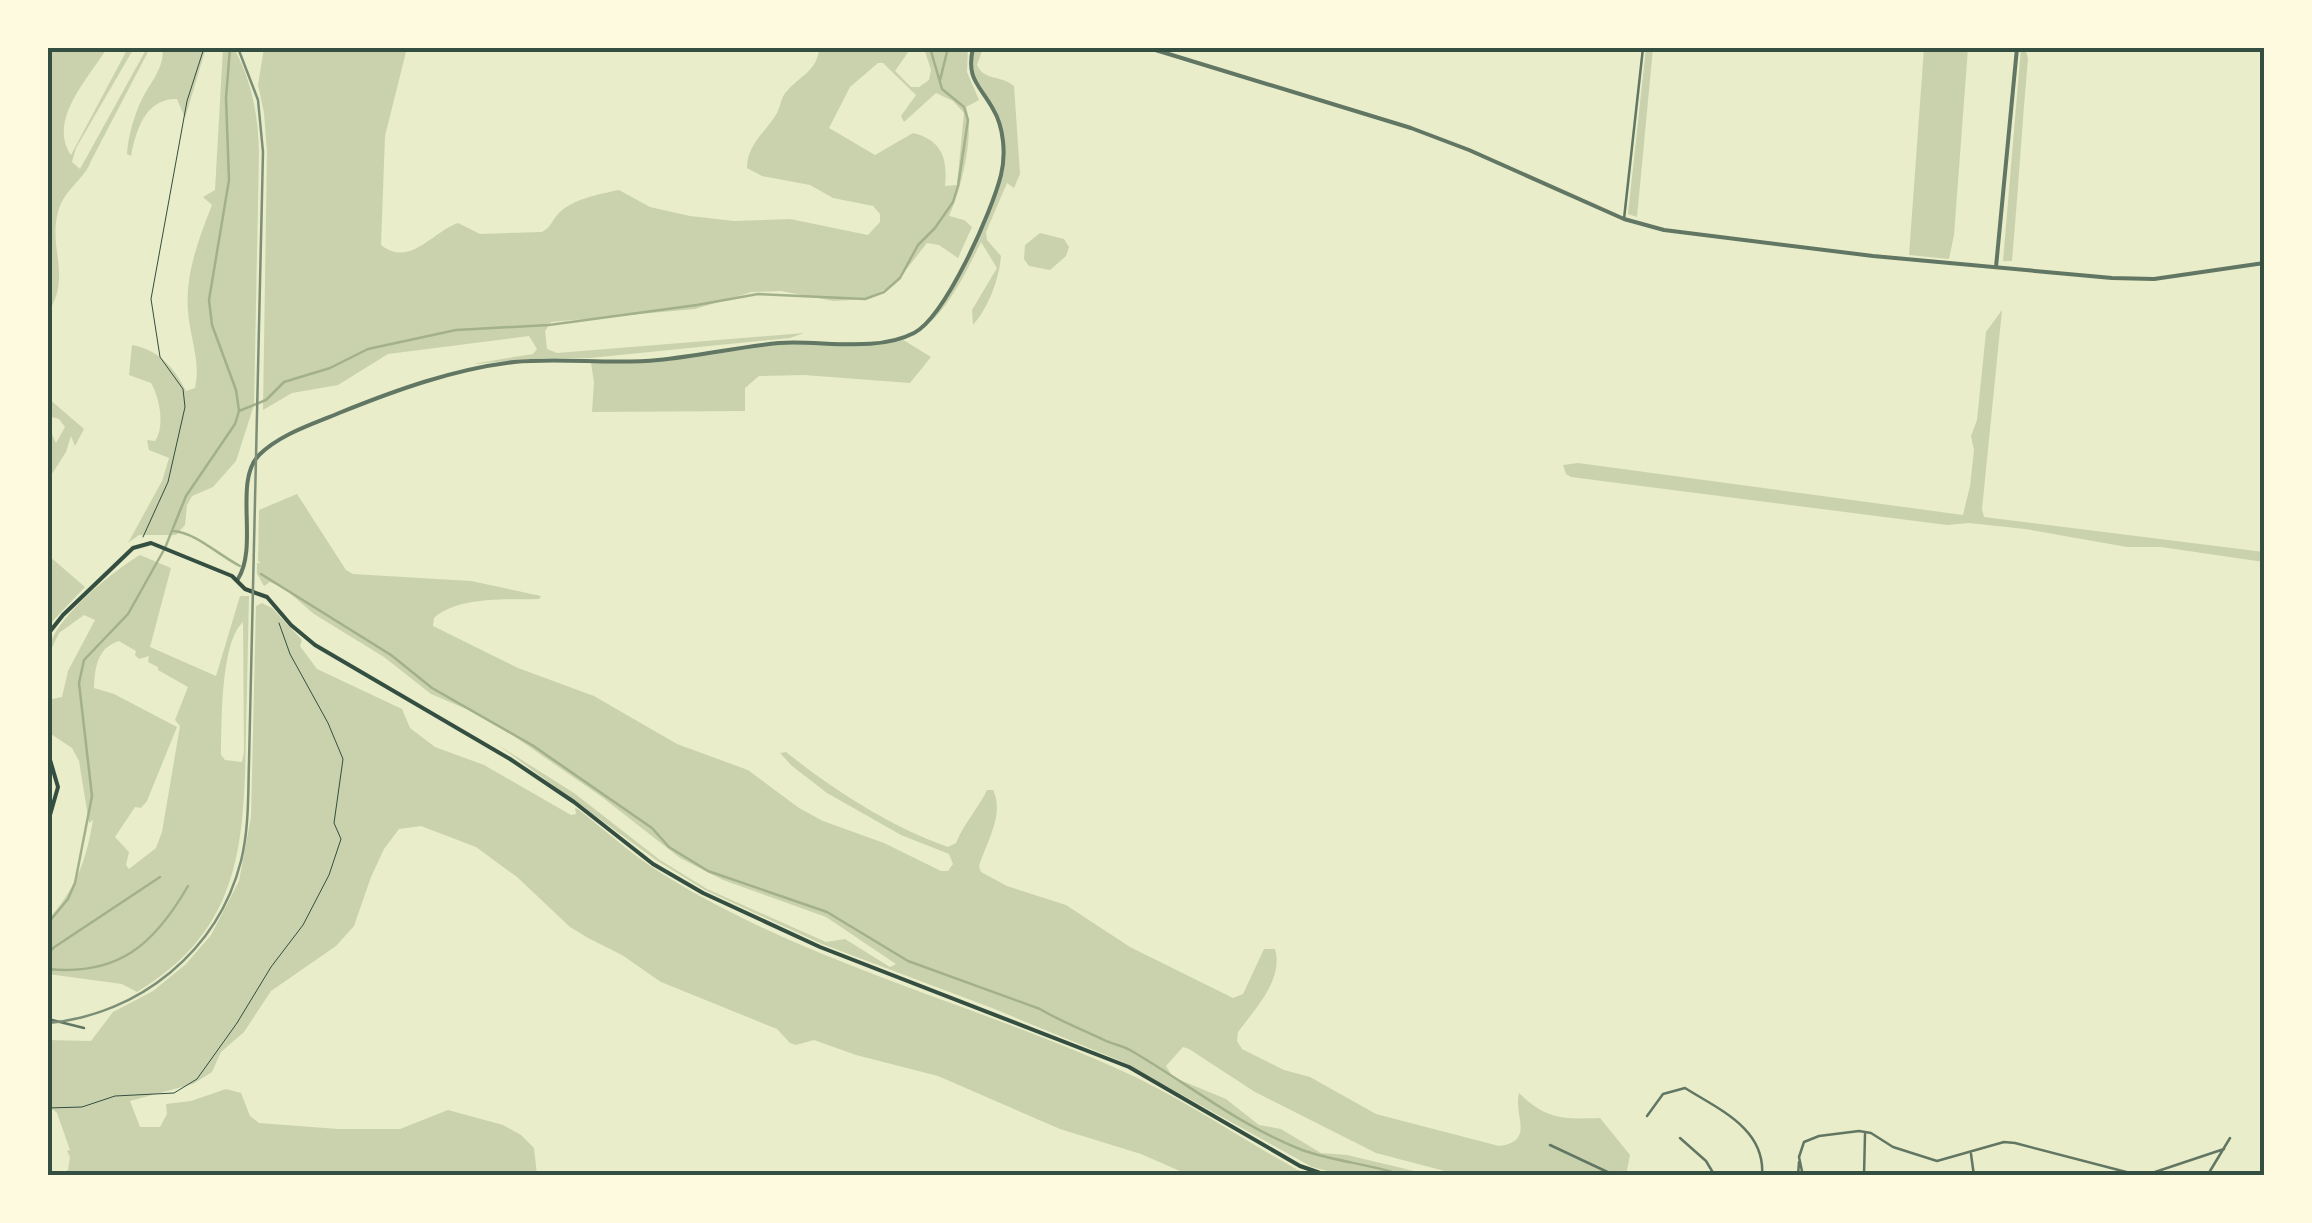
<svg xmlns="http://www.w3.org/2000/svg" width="2312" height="1223" viewBox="0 0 2312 1223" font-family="'Titillium Web',sans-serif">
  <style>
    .green { fill: #cad2ad; fill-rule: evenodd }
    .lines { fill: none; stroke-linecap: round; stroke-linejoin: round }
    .stream { stroke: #a3b18a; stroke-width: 2.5 }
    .path { stroke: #344e41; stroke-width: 1 }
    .minor { stroke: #617663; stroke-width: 2.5 }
    .tertiary { stroke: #617663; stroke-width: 4 }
    .secondary { stroke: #344e41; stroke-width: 4 }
    .rail { stroke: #7c8e77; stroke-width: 2.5 }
    .neatline { fill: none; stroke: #344e41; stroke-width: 4 }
  </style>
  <rect width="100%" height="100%" fill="#e9edc9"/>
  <path class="green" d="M48,48H107C89,78 47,120 71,155L128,48H134L76,148L72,162L80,169L147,48H150L91,161C85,179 64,189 58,212C48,249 72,275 48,313Z
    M162,48H206L185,118L177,99C145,98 136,131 131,156L127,154C128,136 134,116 142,99C150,83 166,66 162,48Z
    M223,48H234C252,82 258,114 259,152L254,405L236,461L213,487L192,496L187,505L185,525L176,535H139L128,543L162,481L169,458L149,450L147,440L155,441C165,426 160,399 151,383L129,375L132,345C159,350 174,367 186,391L195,388C201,361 190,339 188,311C185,274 199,238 212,205L203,197L215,190Z
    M264,48H407L385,136L381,245C410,268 432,232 458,223L480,234L542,232C551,227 551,222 558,214C572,199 600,194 619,190L650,207L690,216L734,221L790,219L868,235L880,222V214L873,206L833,198L810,185L762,176L747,168C747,144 766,132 777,113C781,105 781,97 787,91C800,76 818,70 819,48H911L895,71L911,87H919L929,80L931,70L924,48H968L967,72L979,100L966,107C975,134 961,190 949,216L964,220L972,227L958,258L939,245L927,243L894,285L865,299L834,301L781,291L752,292L695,309L551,322L545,331L547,349L557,353L804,333L790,338L590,358H545L472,364L533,354L537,349L529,336L388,354L338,385L292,393L263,410L267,152L264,113L258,85ZM878,63H883L916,95L901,116L904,122L936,93L953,101L964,113L957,185L945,186C948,157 941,140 913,133L875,155L829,128L850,87Z
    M973,48H983L977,65C984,81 1001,75 1014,86L1020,174L1014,188L1007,183L986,232L987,240L1001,256C999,279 989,307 973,325L972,310L997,268L981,242C967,270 946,316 918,331C955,290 1014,185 1001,130C996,107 981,88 970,68Z
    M1646,48H1653L1637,217L1628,214Z
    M1924,48H1968L1954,235L1949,259L1909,255Z
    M2021,48H2025L2028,58C2022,126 2018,193 2012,261H2003Z
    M1040,233L1064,239L1069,247L1066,256L1050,270L1029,266L1024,259L1025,245Z
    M2002,310L1982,509L1984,517L2264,552V562L2161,547H2127L2025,529L1969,523L1947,525L1571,477L1566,474L1563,465L1578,463L1963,515L1970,486L1974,450L1971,436L1977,420L1986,332Z
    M900,338L931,357L910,383L804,375L759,376L745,388V411L592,412L594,382L591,363L657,360L778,343L879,342Z
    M48,398L84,429L75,446L71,436L66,452L48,480V425L56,443L65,427L59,419L48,416Z
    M297,494L346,570L353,574L471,581L541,596L539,599C507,600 459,596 434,618L433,626L518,668L594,696L677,744L748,770L799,808L823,821L884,843L941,871H948L953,864L949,854L901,835L827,793L792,766L780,753L786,752C834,790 889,826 948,847L956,843C964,823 978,809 987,790H993C1005,814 986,843 979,866L981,872L1007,886L1066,905L1130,947L1233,998L1243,994L1264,949H1275C1284,979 1255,1009 1238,1032L1237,1041L1242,1049L1284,1070L1310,1077L1376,1114L1499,1146C1536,1141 1513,1115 1519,1093C1547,1120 1563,1119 1600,1118L1630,1155L1626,1175H1460L1376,1153L1255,1092L1189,1049L1183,1047L1166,1066L1173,1077L1226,1099L1259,1125L1281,1129L1321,1153L1347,1155L1431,1175H1343L1312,1167L1123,1062L992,1008L822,944L705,890L656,860L498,745L574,793L660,860L707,889L826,942L845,939L890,967L896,964L826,917L723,880L680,858L602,797L505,730L485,717L431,694L384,657L314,614L285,589L270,582L264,586L257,574V563H261L258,561L259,510Z
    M48,555L85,587L48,626Z
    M140,555L171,568L150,647L216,676L240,596H249C248,642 247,688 246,733C244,843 242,929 137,992L122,984L48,974V920C76,888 86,862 93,820L89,823L79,761L72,748L48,732V700L62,697L68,671L95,620L84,615L59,633L48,656C47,623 113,571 140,555ZM243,622L244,752L242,762L225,760L221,755C222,724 220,643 243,622ZM119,641L136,651L135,655L139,659L149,656L148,662L158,667V670L188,687L175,720L180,726L162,832L156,848L129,869L126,865L129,852L115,837L135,807L141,808L147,801L177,727L114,694L94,688C95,667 97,648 119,641Z
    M262,603L272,608L302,640L300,646L317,669L402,709L410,728L435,747L484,765L571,815L576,814L575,808L578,809C608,833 637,859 669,878C808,963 971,1003 1118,1069C1181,1097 1238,1137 1298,1170L1314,1175H1189L1141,1154L1060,1129L938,1076L856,1055L814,1040L796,1045L790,1043L777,1029L661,982L622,955L588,938L570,927L517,877L476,847L421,826L399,829L384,849L371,877L354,926L336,946L271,991L244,1032L221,1052L212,1072L193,1084L130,1101L140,1127H160L167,1114L166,1104L191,1101L226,1089L241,1093L250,1116L259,1123L338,1129H400L448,1110L503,1125L521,1135L534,1148L537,1175H59L68,1170L70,1157L67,1151L70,1150L57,1113L48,1105V1040L91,1041L113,1012L153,991L186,964L211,935L239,881L251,817L256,606Z"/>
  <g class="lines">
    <path class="stream" d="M940,80L948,48
      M239,411L266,400L284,382L330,368L368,349L456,330L549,325L697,305L758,294L865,299L884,292L900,278L918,245L935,228L953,202L958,186L968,120L964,107L942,89L930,48
      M173,531C197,533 218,555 240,566
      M261,574L391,655L432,688L532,745L652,828L669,847L708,871L827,912L908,961L1040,1009C1060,1021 1081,1029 1102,1039C1111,1044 1121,1045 1130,1050C1187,1083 1240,1126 1302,1150C1336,1162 1371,1164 1406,1176
      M48,923L68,899L75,883L92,796L79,683L84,660L128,614L165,548L186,496L235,424L239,411L236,390L212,325L209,300L229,180L226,98L230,48
      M48,955L53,948L160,877
      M48,969C118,976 154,945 188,886"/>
    <path class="path" d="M143,537L168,482L185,407L183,389L160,357L151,299L187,101L204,48
      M48,1108L82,1107L115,1096L174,1093L197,1079L237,1023L271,967L303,925L329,875L341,839L334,823L343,759L328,723L290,654L279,623"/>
    <path class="minor" d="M1624,219L1643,48
      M48,1019L84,1028
      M1647,1116L1663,1094L1685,1088C1720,1110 1766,1129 1762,1176
      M1680,1138L1706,1161L1715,1176
      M1550,1145L1616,1176
      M1971,1154L1974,1176
      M1798,1176L1799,1162
      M1803,1176L1799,1157L1804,1142L1819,1136L1859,1131L1871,1133L1893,1147L1937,1161L2004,1142L2015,1143L2134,1174L2152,1173L2224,1149
      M1864,1176L1865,1134
      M2207,1176L2230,1138"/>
    <path class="tertiary" d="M1149,48L1411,128L1469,150L1624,219L1664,230L1873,256L2112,278L2154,279L2264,263
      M1996,267L2017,48
      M238,579C259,545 233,482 259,455C280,434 313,424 339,413C396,390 454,369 514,362C562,357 610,365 658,360C699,356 738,347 779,343C821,340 875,353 914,333C946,316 992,211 1001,175C1006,155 1004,127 993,109C979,84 966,79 973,48"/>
    <path class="secondary" d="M48,634L63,615L133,548L151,543L232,576L245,589L267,597L291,625L315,645L510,759L574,802L653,864L703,893L820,947L1129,1067L1300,1166L1329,1176
      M48,753L58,787L48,822"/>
    <path class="rail" d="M48,1023C139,1015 218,951 241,861C249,829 248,795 249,762L263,152L258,100L238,48"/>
  </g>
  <rect width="2312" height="1223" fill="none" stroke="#fefae0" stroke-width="100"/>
  <rect x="50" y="50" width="2212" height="1123" class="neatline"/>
</svg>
